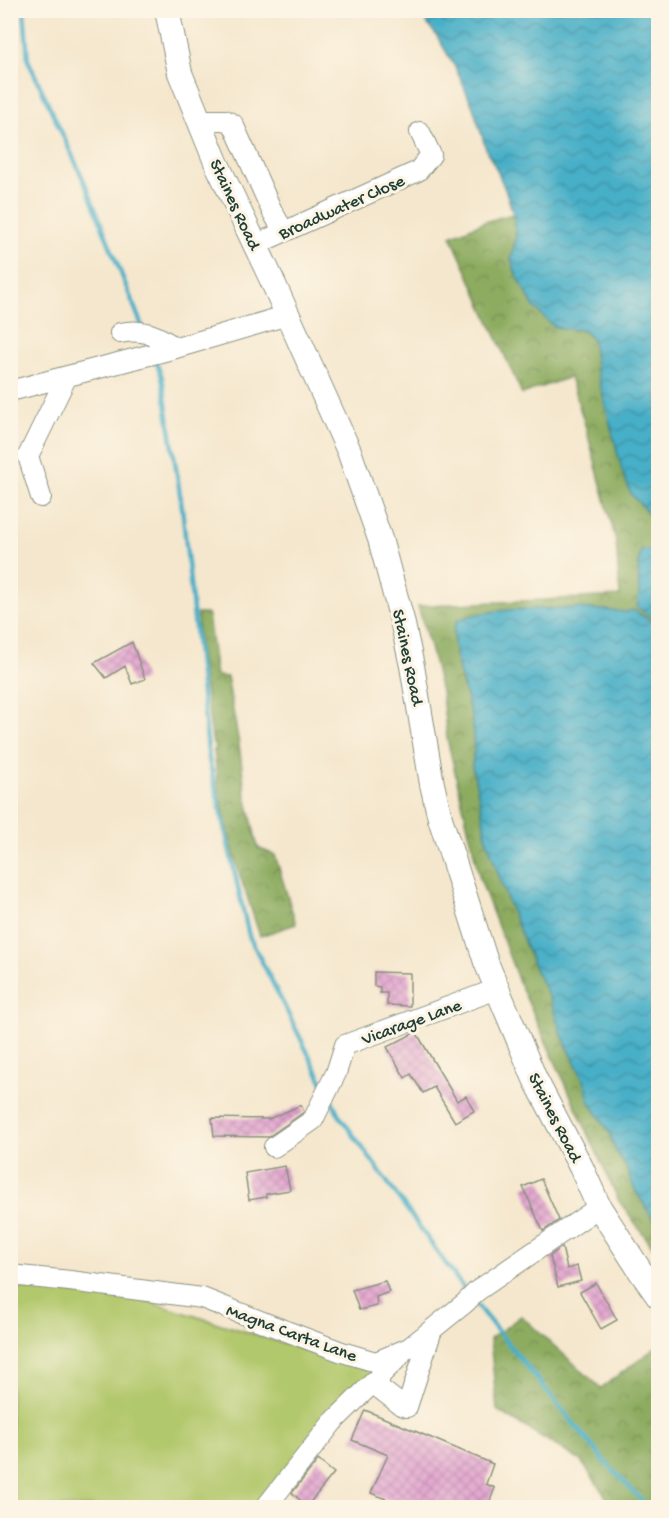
<svg xmlns="http://www.w3.org/2000/svg" width="669" height="1518" viewBox="0 0 669 1518" font-family="'Gochi Hand',sans-serif">
  <style>
    .green { fill: #b2c86c; stroke: #688250; stroke-width: 1.5 }
    .forest { fill: url(#forest-crowns); stroke: #56744a; stroke-width: 1.5 }
    .water { fill: url(#water-waves); stroke: #33767e; stroke-width: 1.5 }
    .lines { fill: none; stroke-linecap: round; stroke-linejoin: round }
    .stream { stroke: #47afc7; stroke-width: 4.5 }
    .building { fill: url(#building-cross-hatch) }
    .minor-casing { stroke: #8a9280; stroke-width: 22 }
    .major-casing { stroke: #8a9280; stroke-width: 26 }
    .minor { stroke: #fff; stroke-width: 20 }
    .major { stroke: #fff; stroke-width: 24 }
    .labels { text-anchor: middle; stroke-width: 6; stroke-linejoin: round; paint-order: stroke }
    .street-label { font-size: 18px; fill: #1f3d34; stroke: #fcf5e5 }
  </style>
  <defs>
    <pattern id="forest-crowns" width="20" height="18" patternUnits="userSpaceOnUse" patternTransform="scale(1.5)"><rect width="20" height="18" fill="#8dac60"/><path d="M2 6a3 3 0 1 1 6 0M12 15a3 3 0 1 1 6 0" fill="none" stroke="#738d50"/></pattern>
    <pattern id="water-waves" width="16" height="10" patternUnits="userSpaceOnUse" patternTransform="scale(1.5)"><rect width="16" height="10" fill="#47afc7"/><path d="M0 5q4-4 8 0t8 0" fill="none" stroke="#3b90a2"/></pattern>
    <pattern id="building-cross-hatch" width="8" height="8" patternUnits="userSpaceOnUse" patternTransform="scale(1.5)"><rect width="8" height="8" fill="#e19fce"/><path d="M0 0l8 8M0 8l8-8" fill="none" stroke="#b683a8"/></pattern>
  </defs>
  <rect width="100%" height="100%" fill="#fcf5e5"/>
  <filter id="ink" filterUnits="userSpaceOnUse"><feTurbulence type="fractalNoise" baseFrequency=".0167" numOctaves="2"/><feDisplacementMap in="SourceGraphic" scale="12" xChannelSelector="R" yChannelSelector="G"/><feConvolveMatrix kernelMatrix="1 2 1 2 8 2 1 2 1" color-interpolation-filters="sRGB"/></filter>
  <filter id="wash" filterUnits="userSpaceOnUse"><feTurbulence type="fractalNoise" baseFrequency=".008" numOctaves="4" result="noise"/><feDisplacementMap in="SourceGraphic" scale="24" xChannelSelector="R" yChannelSelector="G"/><feGaussianBlur stdDeviation="1.35" result="paint"/><feColorMatrix in="noise" values="0 0 0 0 0 0 0 0 0 0 0 0 0 0 0 0 0 1.4 0 .05"/><feComposite in="paint" operator="in"/></filter>
  <g filter="url(#wash)">
    <rect width="100%" height="100%" fill="#f5e7cd"/>
    <path class="green" d="M10,1287L140,1299L376,1372L258,1507H11Z"/>
    <path class="forest" d="M513,214L516,237L511,259L563,329L583,330L592,339L597,372L658,524V548L641,551L639,600L637,607L654,618V613L658,610V671L654,623L634,610L627,612L577,608L499,611L469,616L458,620L454,628V644L457,663L472,718L474,750L472,766L482,811L486,838L508,902L534,966L551,1002L561,1033L585,1083L589,1101L610,1133L615,1150L624,1163L635,1190L650,1214L658,1225V1254L619,1201L520,985L480,879L447,738L442,696L433,658L418,606L620,596L616,541L586,428L570,377L522,394L451,236L484,222Z
      M197,614H208L216,676L227,677L239,744L245,791L258,848L275,855L296,924L260,936L236,863L219,793L214,750H216L215,744H213L199,646Z
      M521,1316L601,1388L658,1346V1507H613L581,1461L497,1410L490,1339Z"/>
    <path class="water" d="M417,11H658V524L631,494L622,471L597,372L592,339L583,330L563,329L553,326L534,307L515,272L511,259L516,237L513,214L507,194L496,168L487,152L473,107L455,67L437,36Z
      M658,548V610L654,613V619L637,607C642,589 635,569 641,551Z
      M577,608L627,612L634,610L654,623L658,671V1225L650,1214L635,1190L624,1163L615,1150L610,1133L589,1101L585,1083L561,1033L551,1002L534,966L508,902L486,838L482,811L472,766L474,750L472,718L457,663L454,644V628L458,620C489,607 543,609 577,608Z"/>
    <g class="lines">
      <path class="stream" d="M24,10L28,60L85,183L142,326
        M155,359L162,377L182,507L209,760L249,936L323,1083
        M331,1099L339,1115L467,1293
        M474,1302L605,1462L649,1508"/>
    </g>
    <g id="blocks">
      <path class="building" d="M132,642L145,679L132,684L125,666L106,678L94,663Z
        M374,972L410,973V1006L387,1005V993H380V987L374,986Z
        M416,1032L457,1101L466,1096L474,1111L455,1122L434,1087L423,1093L411,1074L405,1078L387,1047Z
        M301,1105L304,1112L268,1137L214,1136L212,1118L269,1119Z
        M285,1166L290,1190L266,1194V1197L249,1200L245,1173Z
        M541,1179L559,1220L543,1231L523,1187Z
        M562,1247L567,1269L577,1266L581,1281L558,1287L550,1256Z
        M385,1281L389,1292L376,1297L377,1306L359,1310L352,1290Z
        M596,1283L617,1320L601,1329L580,1292Z
        M365,1410L493,1464L486,1484L495,1488L487,1508H394L396,1503L371,1493L388,1455L352,1440Z
        M318,1460L334,1473L307,1506L292,1493Z"/>
    </g>
  </g>
  <g filter="url(#ink)">
    <use href="#blocks" fill-opacity="0" stroke="#8a9280" stroke-width="1.5"/>
    <g class="lines">
      <defs>
        <path id="minor" d="M199,120H225L233,124L272,211L284,232
          M255,245L418,171L431,155L420,132
          M120,333C143,328 157,335 176,348
          M10,391L176,348L288,315
          M41,497L28,456L67,376
          M274,1147L313,1120L336,1073L345,1045L497,989
          M10,1275L70,1281L202,1298L273,1326L342,1352L376,1362L409,1348L465,1303L477,1291L599,1207
          M379,1378V1388L401,1405L407,1407L432,1330
          M265,1508L332,1423L400,1356"/>
        <path id="major" d="M167,10L180,73L216,162L271,278L349,451L380,539L402,620L412,666L432,784L440,818L486,962L535,1079L581,1167L599,1207L641,1272L658,1296"/>
      </defs>
      <use href="#minor" class="minor-casing"/>
      <use href="#major" class="major-casing"/>
      <use href="#minor" class="minor"/>
      <use href="#major" class="major"/>
    </g>
  </g>
  <g class="labels">
    <g class="street-label">
      <text transform="translate(236 204) rotate(65)" y="6">Staines Road</text>
      <text transform="translate(341 206) rotate(-24)" y="6">Broadwater Close</text>
      <text transform="translate(409 657) rotate(78)" y="6">Staines Road</text>
      <text transform="translate(411 1021) rotate(-20)" y="6">Vicarage Lane</text>
      <text transform="translate(556 1117) rotate(63)" y="6">Staines Road</text>
      <text transform="translate(292 1332) rotate(20)" y="6">Magna Carta Lane</text>
    </g>
  </g>
  <rect width="669" height="1518" fill="none" stroke="#fcf5e5" stroke-width="36"/>
</svg>
